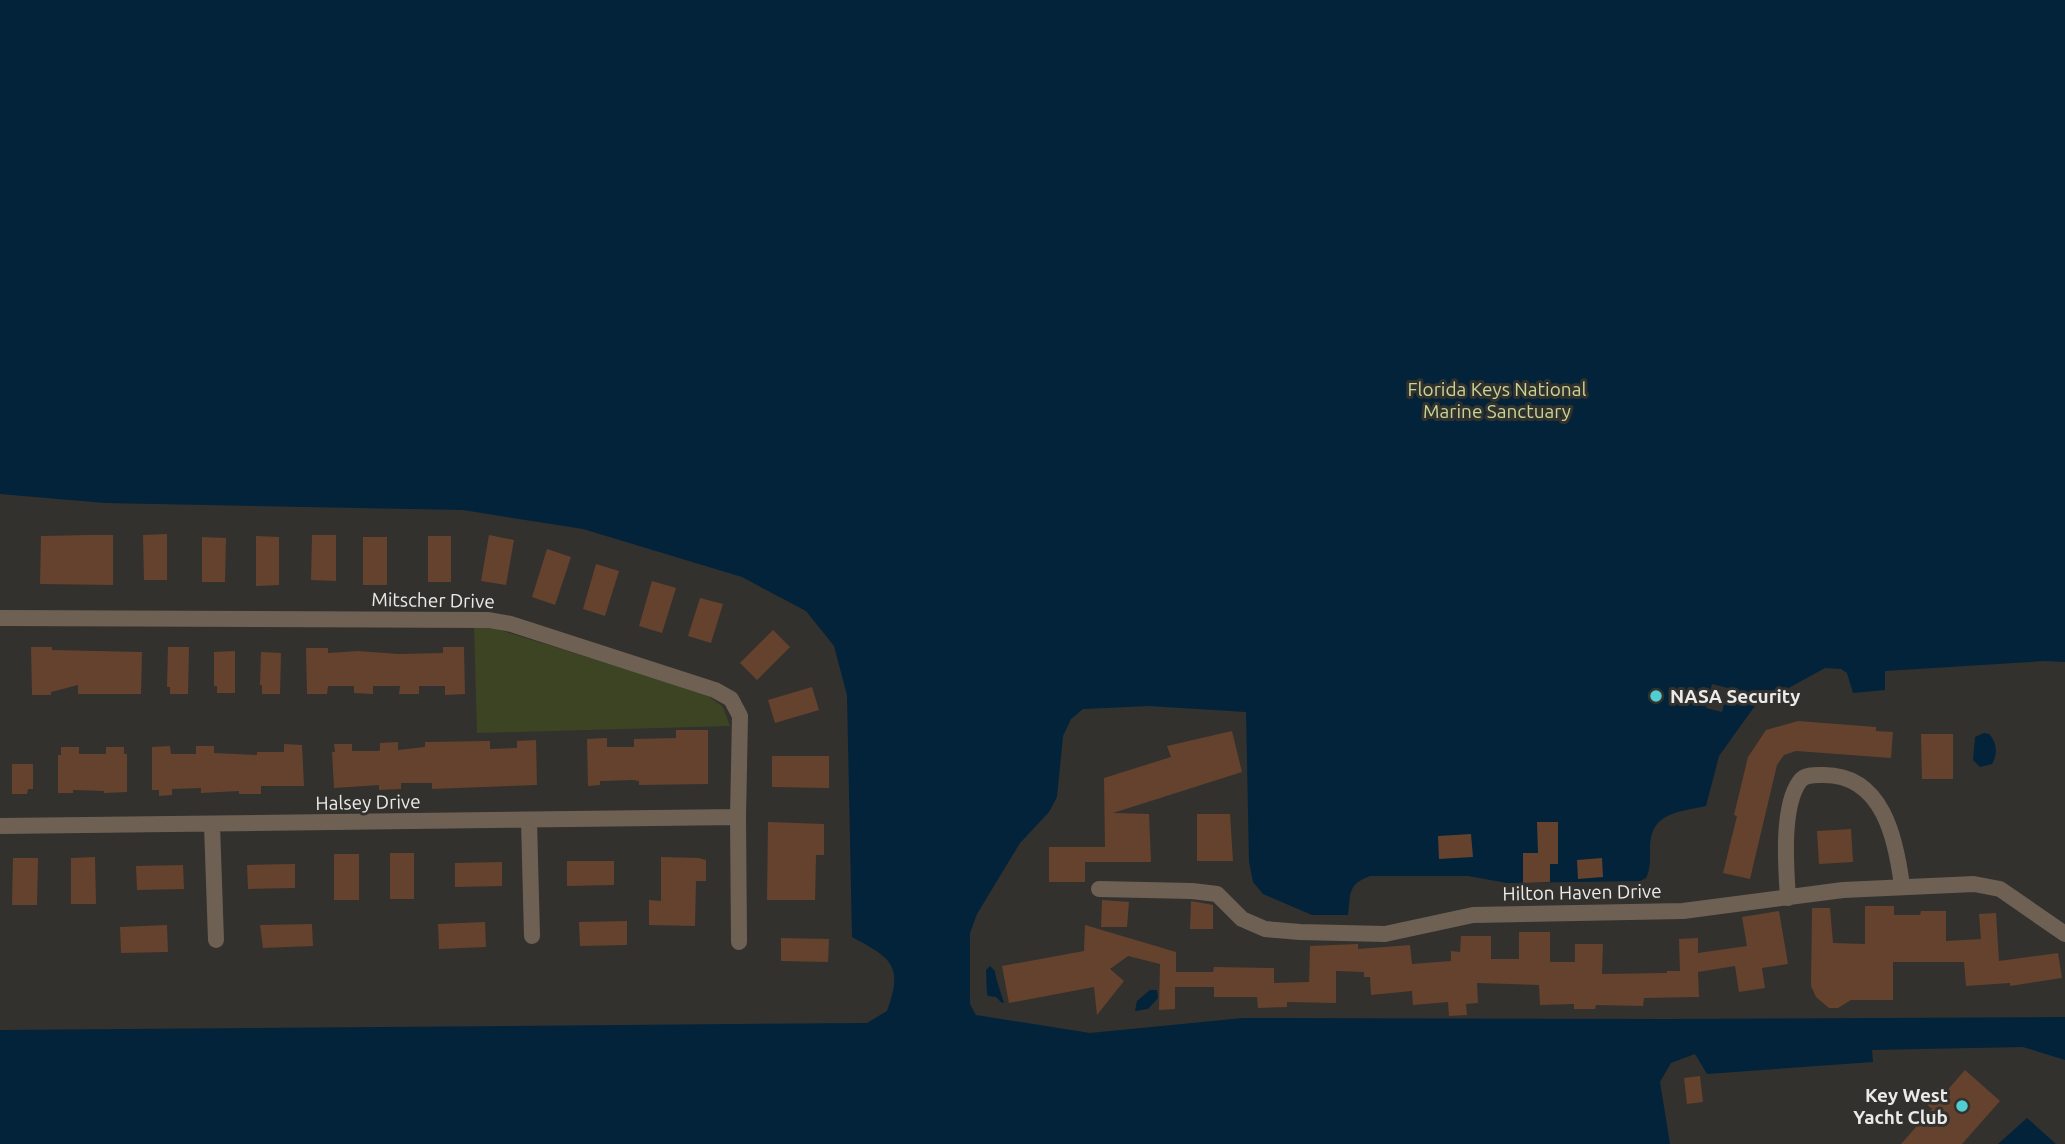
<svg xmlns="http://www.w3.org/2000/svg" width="2065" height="1144" viewBox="0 0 2065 1144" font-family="Ubuntu,sans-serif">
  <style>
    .green { fill: #3c4423 }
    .water { fill: #02233a }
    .pier { fill: #32312e }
    .building { fill: #65422d }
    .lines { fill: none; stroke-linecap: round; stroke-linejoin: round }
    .minor { stroke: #6e6154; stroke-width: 16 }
    .poi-dot { fill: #52cdd0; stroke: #32312e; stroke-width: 2.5 }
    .labels { text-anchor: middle; stroke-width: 6; stroke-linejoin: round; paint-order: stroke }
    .park-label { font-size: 19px; fill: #c5d593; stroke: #32312e }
    .street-label { font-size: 19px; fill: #eaeae8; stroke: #32312e }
    .poi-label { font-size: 19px; font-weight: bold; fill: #eaeae8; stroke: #32312e; text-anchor: start }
  </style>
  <rect width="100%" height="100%" fill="#32312e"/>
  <path class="green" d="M474,626L490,627L706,694L723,707L730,726L477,733Z"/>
  <path class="water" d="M0,0H2065V662L2044,661L1885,671V690L1853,693L1847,673L1841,669L1825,668L1754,707L1719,756L1706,806C1680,812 1651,812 1650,846C1650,857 1651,868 1646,878L1640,881L1507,883L1468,876H1370C1347,885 1351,893 1348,915H1312L1263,894L1253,882L1249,862L1246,712L1149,706L1083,709L1071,719L1063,736L1057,797L1049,812L1020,843L977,914L970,933V1004L976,1015L1090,1033L1243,1018L1669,1019L2065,1017V1060L2023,1047L1872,1050L1873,1062L1707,1074L1695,1054L1671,1063L1660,1082L1670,1144H0V1030L867,1023L887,1011C904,965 891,958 852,937L847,695L834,646L806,611L742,577L583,529L463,510L105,503L0,494Z
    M1984,733L1989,734C1997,742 1998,755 1992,764L1980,767L1973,760L1975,737Z
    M990,966L995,971C995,976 1002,997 1004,1002L1002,1003L996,997L988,996L987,994L986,970Z
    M1150,990H1157L1158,998L1148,1009L1135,1011L1137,1001Z
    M2027,1118L2056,1144H1998Z"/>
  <path class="pier" d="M1712,684L1728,688L1722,712L1706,708Z"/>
  <path class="building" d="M167,534V580H144L143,535Z
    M89,535H113V585L40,584L41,536Z
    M312,535H336V581L311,580Z
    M489,535L514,540L506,585L481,581Z
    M256,536L279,537V585L256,586Z
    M428,536H451V582H428Z
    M202,537L226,538L225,582H202Z
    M363,537H387V585H363Z
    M547,549L571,557L555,605L532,597Z
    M596,564L619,571L605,616L583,609Z
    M652,581L676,588L662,633L639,626Z
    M700,598L723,604L711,643L688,636Z
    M773,630L790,647L757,680L740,663Z
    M31,647H52V650L142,652L141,694H78V685L51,692V695H32Z
    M168,647H189L188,694H170V687H167Z
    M443,647H464L465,694L445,695V686H419V694H399L400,686H373V694L354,693V686H328L327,694H307L306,648H328V653L358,651L398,654L443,653Z
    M235,651V693H217V686H214V652Z
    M261,652L281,653L280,694H262V685H260Z
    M812,687L819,710L775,723L768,700Z
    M1798,721L1876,727V731L1893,732L1891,758L1796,751L1784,755L1777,765L1750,879L1723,873L1737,816L1734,815L1748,757L1766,730Z
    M676,730H708V784L639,785V781L633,780L600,781V785L588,786L587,739L607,738V747H634V739L676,738Z
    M1232,731L1242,772L1113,813L1149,814L1151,862H1085V882H1049V847H1105L1104,778L1171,757L1167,746Z
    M1921,734H1953V779H1922Z
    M536,740L537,785L432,789V783H401V789L379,790V785L334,788L332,752H335L334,744H352V751H378L380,750V743L398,742V750L425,747V742L490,741V749L517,748V741Z
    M284,744L302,745L304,786H261V794H239V791L201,793V788L172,789V795L159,796V790H152V747L170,746L171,754H196V746H214V753L257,755V752H284Z
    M61,747H79V754H106V747H124V754H127V792L104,793V791L73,790V793H58V755H61Z
    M772,756H829V788L772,787Z
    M12,764H33V789H28L27,794H12Z
    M1197,814H1230L1233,861H1197Z
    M768,822L824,824V855H816L815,900H767Z
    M1537,822H1558V864H1550V882L1523,883V853H1538Z
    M1851,829L1853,862L1819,864L1817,831Z
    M1471,834L1473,857L1439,859L1438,836Z
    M390,853H414V899H390Z
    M334,854H359V900H334Z
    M95,857L96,904H71V858Z
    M661,857L699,858L706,860V881H696L695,926L649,925V900L661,901Z
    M13,858H38L37,905H12Z
    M1602,858L1603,877L1578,879L1577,860Z
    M567,861H614V885L567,886Z
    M502,862V886L455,887V863Z
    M295,864V888L248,889L247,865Z
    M183,865L184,889L137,890L136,866Z
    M1102,900L1129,902L1127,927H1101Z
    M1191,901L1213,905V929H1190Z
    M1865,906H1894V915H1920L1921,911H1946V941L1981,939L1979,914L1996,913L1999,961L2058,953L2062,978L2010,986V983L1966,986L1964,962H1893V1000H1851L1838,1008H1829L1816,997L1811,986L1812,908H1830L1833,943L1865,944Z
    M1779,911L1788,964L1762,968L1765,988L1739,992L1735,966L1698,972L1699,997L1644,998L1643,1006L1596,1005L1595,1009H1574V1004L1540,1005L1539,985L1477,983L1478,1003L1466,1004L1467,1015L1449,1016L1448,1002L1413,1005L1412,991L1371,995L1370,977H1364V972L1336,971V1003L1287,1002V1007L1258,1008L1257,997H1214V987H1175V1009L1159,1010L1160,964L1128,956L1110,969L1124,981L1097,1015L1094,987L1009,1003L1002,966L1084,951L1085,925L1176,952V972H1213L1214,967L1274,968V983L1309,982L1310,946L1358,944V949L1410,945L1412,964L1451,961V951L1460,952L1461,936H1491V959H1519V932H1550V962H1575V944H1603L1602,974L1667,973V971H1680L1679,939L1698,938V953L1747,946L1742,917Z
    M627,921V945L580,946L579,922Z
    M485,922L486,947L439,949L438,924Z
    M312,924L313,946L263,948L260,925Z
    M167,925L168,952L121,953L120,927Z
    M781,938L829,939L828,962L781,961Z
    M1965,1070L2000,1101L1962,1144H1901L1932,1109L1925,1103L1938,1088L1944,1094Z
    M1700,1076L1703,1102L1687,1104L1684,1078Z"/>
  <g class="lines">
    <path class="minor" d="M0,618L489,620L511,624L715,690L731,699L740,716L738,817L739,942
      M529,820L532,936
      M212,825L216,940
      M0,826L738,817
      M1099,889L1192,891L1217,894L1242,919L1265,929L1300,932L1385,934L1473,915L1683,911L1843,890L1974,884L2000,889L2065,934
      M1788,898C1786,868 1781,806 1800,781C1805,774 1816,775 1824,775C1883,775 1896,839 1902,886"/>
  </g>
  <g class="poi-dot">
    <circle cx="1656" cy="696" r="7"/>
    <circle cx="1962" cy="1106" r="7"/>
  </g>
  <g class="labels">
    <g class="park-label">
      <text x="1497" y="396">Florida Keys National<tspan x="1497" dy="22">Marine Sanctuary</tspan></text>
    </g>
    <g class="street-label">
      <text transform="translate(433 600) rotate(1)" y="7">Mitscher Drive</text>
      <text transform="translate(368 802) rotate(-1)" y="7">Halsey Drive</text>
      <text transform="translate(1582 892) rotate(-1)" y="7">Hilton Haven Drive</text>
    </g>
    <g class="poi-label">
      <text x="1670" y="703">NASA Security</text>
      <text x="1948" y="1102" text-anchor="end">Key West<tspan x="1948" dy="22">Yacht Club</tspan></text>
    </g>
  </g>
</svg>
